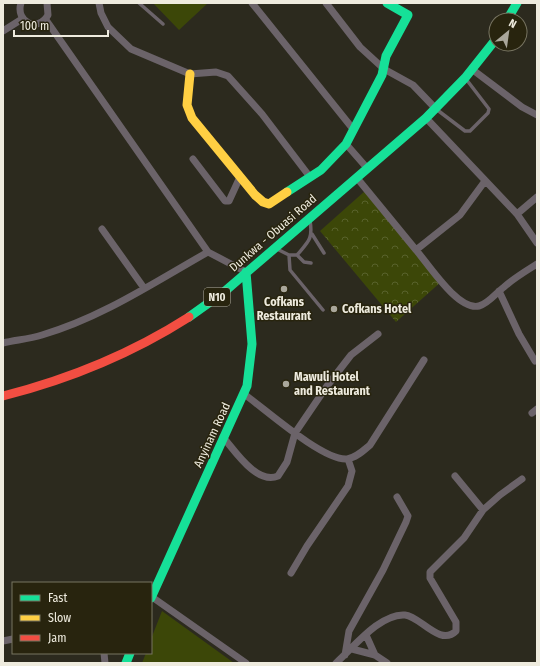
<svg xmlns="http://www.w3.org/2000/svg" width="540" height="666" viewBox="0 0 540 666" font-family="'Fira Sans Condensed',sans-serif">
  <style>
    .park { fill: url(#park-crowns) }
    .garden { fill: #3c4708 }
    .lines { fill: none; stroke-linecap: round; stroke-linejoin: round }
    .lane { stroke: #6b6369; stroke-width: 3.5 }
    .street { stroke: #6b6369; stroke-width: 7 }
    .fast { stroke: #16e098; stroke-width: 9 }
    .slow { stroke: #ffcf43; stroke-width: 9 }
    .jam { stroke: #f24e42; stroke-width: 9 }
    .poi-dot { fill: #aaa79b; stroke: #28240e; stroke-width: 1.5 }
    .labels { text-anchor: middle; stroke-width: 3; stroke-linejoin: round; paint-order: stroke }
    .shield { fill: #28240e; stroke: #b3afa0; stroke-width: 1 }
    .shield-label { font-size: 11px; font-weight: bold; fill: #eeebde }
    .street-label { font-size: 12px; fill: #eeebde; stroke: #28240e }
    .poi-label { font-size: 12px; font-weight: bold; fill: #eeebde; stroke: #28240e; text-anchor: start }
  </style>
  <defs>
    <pattern id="park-crowns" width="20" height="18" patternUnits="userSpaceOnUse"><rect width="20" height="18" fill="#3c4708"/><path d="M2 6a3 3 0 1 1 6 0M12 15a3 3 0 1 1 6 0" fill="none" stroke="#58622c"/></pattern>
  </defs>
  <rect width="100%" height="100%" fill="#2c2a1e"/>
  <path class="park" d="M365,191L442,281L396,322L320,231Z"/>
  <path class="garden" d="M153,3H208L179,30Z
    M162,611L234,663H142L146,653H151V639Z"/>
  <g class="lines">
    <path class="lane" d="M139,3L163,24
      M436,109L465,131H470L488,113L489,109L466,79
      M312,234L324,253
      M277,249L289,255H297C309,241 313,239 310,220
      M289,255L290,270L323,310
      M297,255L304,262L311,263"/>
    <path class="street" d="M21,3C15,22 38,33 48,15L47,3
      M99,3L101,13L108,27L131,49L190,74L216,72L228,76L262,114L310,177
      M252,3L353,129
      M326,3L360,47L384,69L413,85L436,109
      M46,20L208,252L246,272
      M3,31L22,19
      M473,70L522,107L537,115
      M426,118L517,214L537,243
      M346,144L367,168
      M193,159L225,201H229L240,177
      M357,178L416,250L460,215L485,181
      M517,214L537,197
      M102,229L144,288
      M416,250C429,265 458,311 479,306C488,304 497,292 504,287C514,278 526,271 537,264
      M499,291L519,334L535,361
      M3,343C16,340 29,339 42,335C101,318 155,282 208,252
      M244,394C265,409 323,461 347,459C356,458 364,450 370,445L424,360
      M532,413L537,409
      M223,437C235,451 257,485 278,476L287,462L295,433L327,386L351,355L378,334
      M483,510L500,495L522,479
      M291,573L307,546L348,486L352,471L348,459
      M152,597L246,663
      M366,635L375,655
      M3,641L13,639
      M352,649L375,655L387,663
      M104,653L105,663
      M345,655L349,631L383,570L406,522L408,516L397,497
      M336,663C353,648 380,613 405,615C420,616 440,647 456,631V622L430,578V572L464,538L483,510L455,476"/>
    <path class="fast" d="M507,20L517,3
      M287,192L321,170L346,144L382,75L386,56L408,15L387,3
      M189,317L224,292L426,118L465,78L496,39
      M151,598L247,386L252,344L246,272
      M126,663L130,653"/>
    <path class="slow" d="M190,74L187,105L192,118L255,195L263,202L269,204L287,192"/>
    <path class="jam" d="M3,396C70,379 131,354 189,317"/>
  </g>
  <g class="poi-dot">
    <circle cx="284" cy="289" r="4"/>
    <circle cx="334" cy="309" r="4"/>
    <circle cx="286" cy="384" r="4"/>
  </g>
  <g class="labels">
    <rect class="shield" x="204" y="288" width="26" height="18" rx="3"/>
    <g class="shield-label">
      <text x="217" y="301">N10</text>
    </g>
    <g class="street-label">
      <text transform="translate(273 233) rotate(-41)" y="4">Dunkwa - Obuasi Road</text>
      <text transform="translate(212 435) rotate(-65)" y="4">Anyinam Road</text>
    </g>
    <g class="poi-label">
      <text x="284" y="306" text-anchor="middle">Cofkans<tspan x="284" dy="14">Restaurant</tspan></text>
      <text x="342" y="313">Cofkans Hotel</text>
      <text x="294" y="381">Mawuli Hotel<tspan x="294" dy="14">and Restaurant</tspan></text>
    </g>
  </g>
  <rect width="540" height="666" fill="none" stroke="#eeebde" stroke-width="8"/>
  <rect x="12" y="582" width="140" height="72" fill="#28240e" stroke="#777461"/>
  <rect x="20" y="595" width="20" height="6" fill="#16e098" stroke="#777461"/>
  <text x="48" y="602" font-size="12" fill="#eeebde">Fast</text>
  <rect x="20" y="615" width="20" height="6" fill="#ffcf43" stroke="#777461"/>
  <text x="48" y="622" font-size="12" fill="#eeebde">Slow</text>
  <rect x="20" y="635" width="20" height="6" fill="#f24e42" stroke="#777461"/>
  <text x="48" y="642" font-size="12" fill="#eeebde">Jam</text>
  <g transform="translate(508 32) rotate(29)"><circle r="19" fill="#28240e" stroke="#777461"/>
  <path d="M0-3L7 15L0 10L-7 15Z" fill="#aaa79b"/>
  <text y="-6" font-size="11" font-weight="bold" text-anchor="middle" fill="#eeebde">N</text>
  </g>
  <path d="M14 30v6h94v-6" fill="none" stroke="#eeebde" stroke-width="2"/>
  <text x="20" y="30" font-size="12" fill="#eeebde" stroke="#28240e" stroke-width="3" paint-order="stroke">100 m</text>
</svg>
